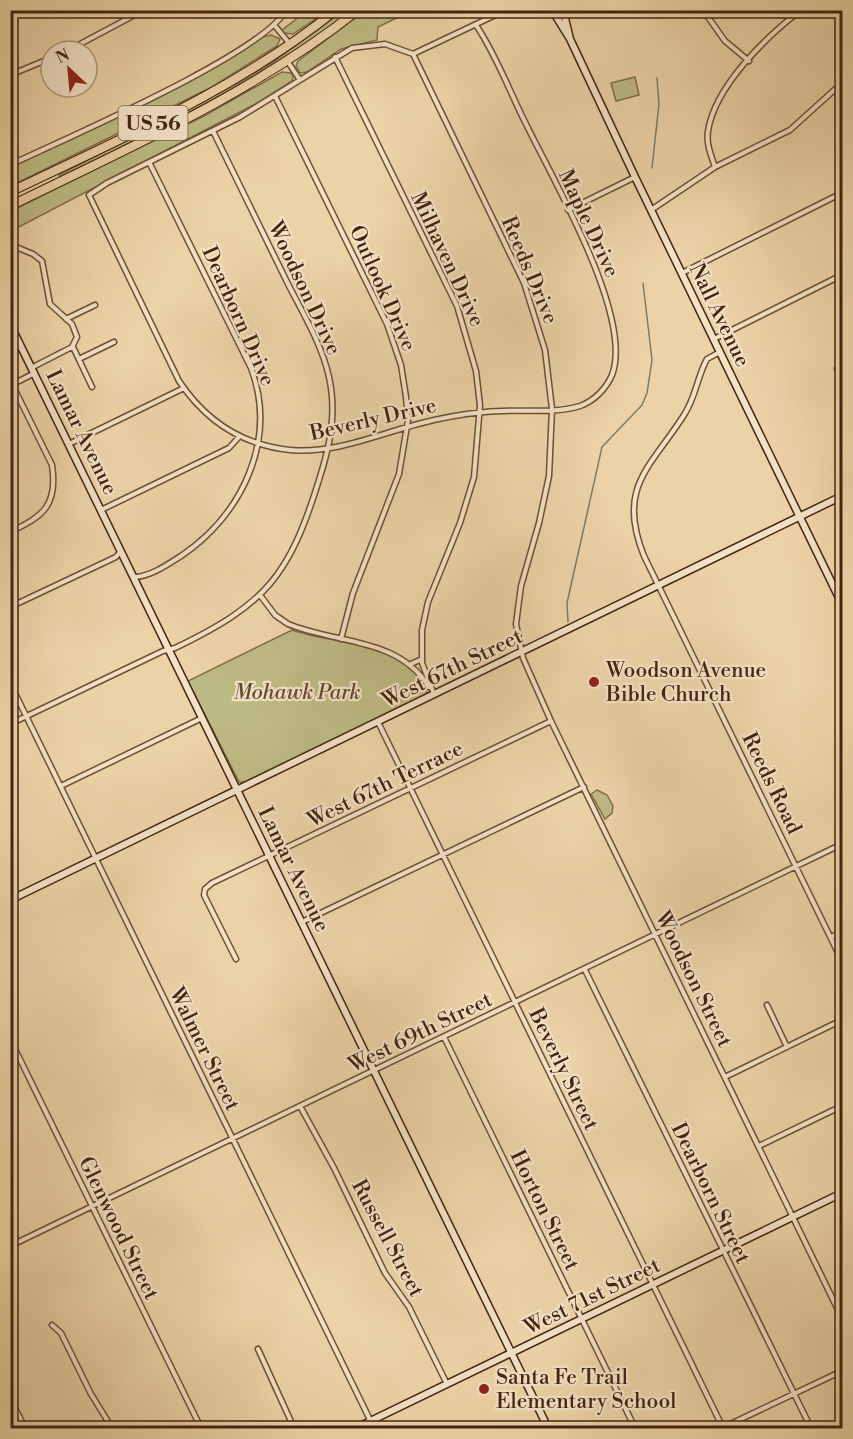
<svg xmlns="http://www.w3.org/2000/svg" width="853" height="1439" viewBox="0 0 853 1439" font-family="'Libre Bodoni',serif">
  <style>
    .green { fill: #beba83; stroke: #816f4a; stroke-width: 1.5 }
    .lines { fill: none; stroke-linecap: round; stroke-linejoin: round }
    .stream { stroke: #777d6a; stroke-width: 1.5 }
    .street-casing { stroke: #6e5036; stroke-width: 7 }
    .secondary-casing { stroke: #442411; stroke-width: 9 }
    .highway-casing { stroke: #442411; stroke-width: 10 }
    .street { stroke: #f3e2c6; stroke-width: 4 }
    .secondary { stroke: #f3e2c6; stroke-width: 6 }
    .highway { stroke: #ecd3a7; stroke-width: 8 }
    .poi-dot { fill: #8f2418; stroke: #f3e2c6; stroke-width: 2 }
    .labels { text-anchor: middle; stroke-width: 4.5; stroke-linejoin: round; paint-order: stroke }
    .shield { fill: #f3e2c6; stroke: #785d47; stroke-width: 1.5 }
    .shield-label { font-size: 20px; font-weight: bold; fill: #442411 }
    .street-label { font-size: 21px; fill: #442411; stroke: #f3e2c6 }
    .poi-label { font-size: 21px; fill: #442411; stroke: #f3e2c6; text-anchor: start }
    .park-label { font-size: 21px; font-style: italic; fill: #624a2e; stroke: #f3e2c6 }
  </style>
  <rect width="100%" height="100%" fill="#ecd3a7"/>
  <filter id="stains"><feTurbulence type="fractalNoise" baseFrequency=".00333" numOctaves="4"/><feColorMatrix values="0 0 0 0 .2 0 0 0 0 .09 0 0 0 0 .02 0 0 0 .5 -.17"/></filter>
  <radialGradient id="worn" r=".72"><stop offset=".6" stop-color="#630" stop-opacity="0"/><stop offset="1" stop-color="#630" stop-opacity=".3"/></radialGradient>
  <path class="green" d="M366,10L411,11L378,27L377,40L341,49L307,72L300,73L296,66L298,61Z
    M307,11H327L293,34L284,33L282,30Z
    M343,11H351C261,79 161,128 60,177L59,175L238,83L273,62Z
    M271,35L280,39L277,46L212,87L11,186V167L191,79L262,37Z
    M282,72L291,73L293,77L292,81L259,102L11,231V211L204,116Z
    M635,77L639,95L616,101L611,83Z
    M292,630C331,644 413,643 427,692L425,695L246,782H239L188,681Z
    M597,790L607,795L613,806L612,813L605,819L591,794Z"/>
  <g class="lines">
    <path class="stream" d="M652,168L659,104L657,78
      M568,622L567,603L602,447L642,405L647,393L652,360L643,283"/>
    <defs>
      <path id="street" d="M703,10L725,41L749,61
        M476,25C497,56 510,93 527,126C553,180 634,317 612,375C606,389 594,401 580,406C551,415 515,408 485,412C462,414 440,418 418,424C376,435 334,454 290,450C242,445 205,420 179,381L89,195L107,183L240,117L352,48L385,44L413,54L506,10
        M275,26L290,44
        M67,51L144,10
        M413,54L524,283L545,350L552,409L549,476L539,523L521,586L516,624L523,658L551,721L842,1318
        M335,57L457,306L476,371L480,405L474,477L460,523L428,602L422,630V663L434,694
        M288,62L300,80
        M10,75L51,58
        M275,96L387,324L401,365L406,397L408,420L399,474L353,593L341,639
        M10,165C64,139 263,54 286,10
        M715,167C711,155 706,144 708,131C715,86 766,37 801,10
        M568,210L635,177
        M651,210L715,167L790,130L842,83
        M11,245L33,254L42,261L50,304L72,324L77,337L72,347L33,367
        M682,273L842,193
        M66,319L95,305
        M714,339L842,275
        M73,347L92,387
        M720,352L707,359C697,377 696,397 684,415C651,467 616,487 644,556L842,961
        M79,359L114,342
        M837,369L842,366
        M10,380L52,465C58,505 44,516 10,532
        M13,384L35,373
        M69,444L184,388
        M101,510L229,448L238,438
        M135,577C151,576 167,565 181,556C242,515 278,440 251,368L149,162
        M260,595L275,615L288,624C337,644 398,637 429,687
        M10,607L116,557L121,551
        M411,664L422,659
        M10,683L374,1428
        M378,722L723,1428
        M10,724L163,651L175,648C266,604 289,577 319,480C330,446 337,413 329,377C322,345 304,315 289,286C264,234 238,183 213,131
        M61,786L202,718
        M302,922L584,787
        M831,937L842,932
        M236,959L204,895L205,889L212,883L551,721
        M585,970L811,1428
        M767,1005L787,1047
        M444,1037L635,1428
        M10,1039L201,1428
        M725,1077L842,1020
        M300,1106L334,1168L385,1273L409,1307L447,1384
        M759,1146L842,1106
        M10,1246L842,844
        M52,1325L61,1333L91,1394L112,1428
        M258,1349L294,1428
        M10,1398L25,1428
        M722,1428L842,1371"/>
      <path id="secondary" d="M552,10L570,39
        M563,10L570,39L635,177L842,604
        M10,324L548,1428
        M10,900L842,496
        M356,1428L842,1193"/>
      <path id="highway" d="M10,192C122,138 238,89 336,10
        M10,206C130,147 252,94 358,10"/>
    </defs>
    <use href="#street" class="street-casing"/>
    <use href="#secondary" class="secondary-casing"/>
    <use href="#highway" class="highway-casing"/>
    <use href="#street" class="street"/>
    <use href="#secondary" class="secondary"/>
    <use href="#highway" class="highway"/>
  </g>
  <g class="poi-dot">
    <circle cx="594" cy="682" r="6"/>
    <circle cx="484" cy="1389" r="6"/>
  </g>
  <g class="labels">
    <rect class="shield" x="118.5" y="106" width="69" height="34" rx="4.5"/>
    <g class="shield-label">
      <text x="153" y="130">US 56</text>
    </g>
    <g class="street-label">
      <text transform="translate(589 223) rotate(65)" y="7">Maple Drive</text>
      <text transform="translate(448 259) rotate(65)" y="7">Milhaven Drive</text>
      <text transform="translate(530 270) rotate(67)" y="7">Reeds Drive</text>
      <text transform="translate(305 288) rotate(65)" y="7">Woodson Drive</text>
      <text transform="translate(383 288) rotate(66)" y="7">Outlook Drive</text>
      <text transform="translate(720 315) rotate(64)" y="7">Nall Avenue</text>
      <text transform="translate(239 316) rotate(66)" y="7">Dearborn Drive</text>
      <text transform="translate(373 419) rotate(-13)" y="7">Beverly Drive</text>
      <text transform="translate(82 432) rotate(64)" y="7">Lamar Avenue</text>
      <text transform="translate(452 668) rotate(-26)" y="7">West 67th Street</text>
      <text transform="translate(772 783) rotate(64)" y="7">Reeds Road</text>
      <text transform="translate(385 784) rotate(-26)" y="7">West 67th Terrace</text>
      <text transform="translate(294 869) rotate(64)" y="7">Lamar Avenue</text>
      <text transform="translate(694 979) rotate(64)" y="7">Woodson Street</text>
      <text transform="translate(420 1032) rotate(-26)" y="7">West 69th Street</text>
      <text transform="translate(205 1049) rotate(64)" y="7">Walmer Street</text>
      <text transform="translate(564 1069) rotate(64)" y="7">Beverly Street</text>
      <text transform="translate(711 1193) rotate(64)" y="7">Dearborn Street</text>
      <text transform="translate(545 1210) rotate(64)" y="7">Horton Street</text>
      <text transform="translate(119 1228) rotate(64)" y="7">Glenwood Street</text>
      <text transform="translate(388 1238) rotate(62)" y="7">Russell Street</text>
      <text transform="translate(592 1296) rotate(-26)" y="7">West 71st Street</text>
    </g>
    <g class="poi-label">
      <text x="606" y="677">Woodson Avenue<tspan x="606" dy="24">Bible Church</tspan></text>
      <text x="496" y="1384">Santa Fe Trail<tspan x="496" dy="24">Elementary School</tspan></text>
    </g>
    <g class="park-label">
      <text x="297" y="699">Mohawk Park</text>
    </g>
  </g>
  <rect width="853" height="1439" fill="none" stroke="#ecd3a7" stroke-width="36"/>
  <rect x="12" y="12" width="829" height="1415" fill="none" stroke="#442411" stroke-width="3"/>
  <rect x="18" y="18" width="817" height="1403" fill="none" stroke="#442411" stroke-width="1.5"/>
  <g transform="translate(69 69) rotate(334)"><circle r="28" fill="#f3e2c6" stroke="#ad967e" stroke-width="1.5"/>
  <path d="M0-4.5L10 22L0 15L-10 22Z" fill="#8f2418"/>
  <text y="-9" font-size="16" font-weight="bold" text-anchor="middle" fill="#442411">N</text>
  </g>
  <rect width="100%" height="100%" filter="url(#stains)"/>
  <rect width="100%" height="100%" fill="url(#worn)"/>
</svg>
